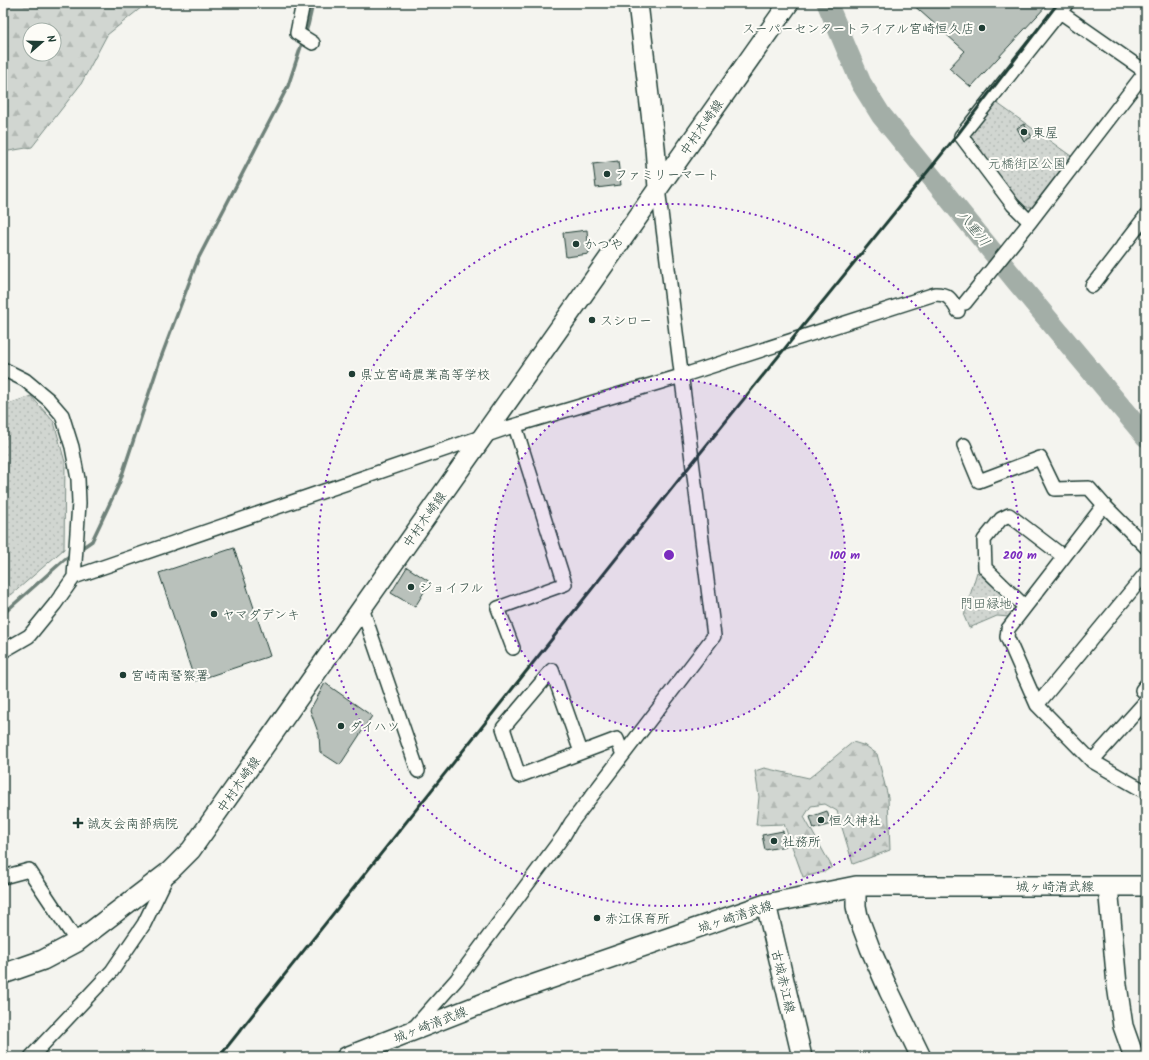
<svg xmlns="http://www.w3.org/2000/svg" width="1149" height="1060" viewBox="0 0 1149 1060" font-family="Kalam,'Klee One',sans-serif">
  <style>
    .forest { fill: url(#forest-firs); stroke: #788a82; fill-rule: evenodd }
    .park { fill: url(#park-dots); stroke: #788a82 }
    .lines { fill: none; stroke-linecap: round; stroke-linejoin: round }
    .stream { stroke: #6e8179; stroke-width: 3.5 }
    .river { stroke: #a3aea7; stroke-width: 21 }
    .building { fill: #b9c1bb; stroke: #1f3d34 }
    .street-casing { stroke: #1f3d34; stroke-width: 16 }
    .secondary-casing { stroke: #1f3d34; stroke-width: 22 }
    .street { stroke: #fdfcf7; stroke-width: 13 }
    .secondary { stroke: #fdfcf7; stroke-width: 19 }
    .rail { stroke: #1f3d34; stroke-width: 3 }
    .ring { fill: none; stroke: #7b2cbf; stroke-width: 2; stroke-dasharray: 2 4 }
    .poi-dot { fill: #1f3d34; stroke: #fdfcf7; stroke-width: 1.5 }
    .labels { text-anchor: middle; stroke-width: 4; stroke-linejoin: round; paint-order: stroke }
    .poi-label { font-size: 13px; fill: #1f3d34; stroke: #fdfcf7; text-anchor: start }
    .street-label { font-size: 13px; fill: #1f3d34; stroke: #fdfcf7 }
    .park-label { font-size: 13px; fill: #435c53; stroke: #fdfcf7 }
    .water-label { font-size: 14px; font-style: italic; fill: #475f56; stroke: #fdfcf7 }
    .centre { fill: #7b2cbf; stroke: #fdfcf7; stroke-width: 2 }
    .ring-label { font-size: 12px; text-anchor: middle; font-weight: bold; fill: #7b2cbf; stroke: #fdfcf7; stroke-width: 4; stroke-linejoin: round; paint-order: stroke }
  </style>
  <defs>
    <pattern id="forest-firs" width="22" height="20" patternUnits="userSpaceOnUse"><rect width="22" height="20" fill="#d1d6d1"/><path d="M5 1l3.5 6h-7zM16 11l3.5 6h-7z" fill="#b3b9b4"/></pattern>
    <pattern id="park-dots" width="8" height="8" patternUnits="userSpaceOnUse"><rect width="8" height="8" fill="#d1d6d1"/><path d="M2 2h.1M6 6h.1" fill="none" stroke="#b3b9b4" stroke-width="1.8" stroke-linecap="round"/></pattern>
  </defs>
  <rect width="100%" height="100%" fill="#f4f4ef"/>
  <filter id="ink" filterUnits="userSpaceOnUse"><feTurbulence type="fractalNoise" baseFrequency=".025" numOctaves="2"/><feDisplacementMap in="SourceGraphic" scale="8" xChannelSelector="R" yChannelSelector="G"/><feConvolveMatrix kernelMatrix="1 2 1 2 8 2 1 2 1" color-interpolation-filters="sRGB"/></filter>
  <g filter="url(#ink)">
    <path class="forest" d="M3,3H147L107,35L81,84L32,147L3,152ZM30,30H54V54H30Z
      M853,742L866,746L877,754L888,797L890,850L853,864L837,811L825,804L811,806L804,817L832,867L824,872L803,877L784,824L756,825L759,797L755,771L764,768L809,778Z"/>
    <path class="park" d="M994,101L1071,156L1032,207H1023L965,135Z
      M31,396L54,422L65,462L64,549L3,602V406Z
      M977,572L1017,607L1009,617L997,616L969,628L964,616Z"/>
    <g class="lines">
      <path class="stream" d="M79,550L92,541L119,484L160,360L198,259L288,86L308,25L313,3
        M3,614L64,560L72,554"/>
      <path class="river" d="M827,3L861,83L881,115L1017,282L1146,437"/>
    </g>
    <path class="building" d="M911,3H1049L971,87L949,68L965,51Z
      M1024,124L1032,137L1024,141L1017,128Z
      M618,161L621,185L596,188L593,164Z
      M587,230L589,254L566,257L563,233Z
      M234,548L270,656L195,681L159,573Z
      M407,567L430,582L415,607L391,593Z
      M325,683L372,716L340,765L320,752L319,735L310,710Z
      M827,811L831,824L814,829L810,817Z
      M783,831L786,846L765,850L762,835Z"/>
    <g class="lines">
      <defs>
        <path id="street" d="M303,3L297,33L313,43
          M1060,12L1146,72
          M1030,222L1013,205L961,136L1067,3
          M1092,286L1146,216
          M965,303L1030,222L1146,71
          M3,369L25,380L49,400L62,415L72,447L78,479L79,503L74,577L55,604L29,636L3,651
          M964,445L979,481L1040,458L1055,489L1089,488L1104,505L1146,547
          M1104,505L1008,629L1007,637L1037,705L1092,761L1146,792
          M74,577L510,427L681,376L935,294C950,294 951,300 958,311
          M1025,607L985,568L984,540L1001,519L1009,515L1064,557
          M362,608L418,771
          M513,648L498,608L565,584L515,426
          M1146,685L1142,690L1146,693
          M1037,705L1146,573
          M581,752L552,670L503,728L519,776L617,739L623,755
          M1092,761L1146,701
          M3,877L29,870L77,942
          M412,1030L457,979L564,835L571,823L714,636L658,188
          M31,1057L112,971L144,924L168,874"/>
        <path id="secondary" d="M638,3L655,147L658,188
          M856,886V906L858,916L870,948L889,991L921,1057
          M1108,886L1117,985L1123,1026L1134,1057
          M766,904L802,1057
          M3,974L43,960L77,942L170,871L191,850L789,3
          M346,1057L512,992L766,904L856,886H1146"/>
      </defs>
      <use href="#street" class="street-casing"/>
      <use href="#secondary" class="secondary-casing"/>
      <use href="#street" class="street"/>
      <use href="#secondary" class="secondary"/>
      <path class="rail" d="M219,1057L693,462L958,134L1058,3"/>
    </g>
  </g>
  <circle cx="669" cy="555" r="176" fill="#7b2cbf" fill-opacity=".12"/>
  <g class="ring">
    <circle cx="669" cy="555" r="176"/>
    <circle cx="669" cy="555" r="351"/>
  </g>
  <g class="poi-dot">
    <circle cx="982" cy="28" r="4"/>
    <circle cx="1024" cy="132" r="4"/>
    <circle cx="607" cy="174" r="4"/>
    <circle cx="576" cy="244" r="4"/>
    <circle cx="592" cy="320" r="4"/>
    <circle cx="352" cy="374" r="4"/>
    <circle cx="411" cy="587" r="4"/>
    <circle cx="214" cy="614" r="4"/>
    <circle cx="123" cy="675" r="4"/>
    <circle cx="341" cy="726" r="4"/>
    <circle cx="821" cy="820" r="4"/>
    <path d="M76 817h4v4h4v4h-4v4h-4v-4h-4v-4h4z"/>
    <circle cx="774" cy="841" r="4"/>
    <circle cx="597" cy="918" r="4"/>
  </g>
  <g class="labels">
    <g class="poi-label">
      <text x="974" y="33" text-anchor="end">スーパーセンタートライアル宮崎恒久店</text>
      <text x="1032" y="137">東屋</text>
      <text x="615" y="179">ファミリーマート</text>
      <text x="584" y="249">かつや</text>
      <text x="600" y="325">スシロー</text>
      <text x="360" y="379">県立宮崎農業高等学校</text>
      <text x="419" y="592">ジョイフル</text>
      <text x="222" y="619">ヤマダデンキ</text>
      <text x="131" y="680">宮崎南警察署</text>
      <text x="349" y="731">ダイハツ</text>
      <text x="829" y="825">恒久神社</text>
      <text x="87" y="828">誠友会南部病院</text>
      <text x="782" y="846">社務所</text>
      <text x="605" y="923">赤江保育所</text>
    </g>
    <g class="street-label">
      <text transform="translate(701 127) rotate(-55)" y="5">中村木崎線</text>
      <text transform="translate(424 519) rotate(-55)" y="5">中村木崎線</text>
      <text transform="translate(238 784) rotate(-55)" y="5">中村木崎線</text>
      <text x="1055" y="891">城ヶ崎清武線</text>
      <text transform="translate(735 916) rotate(-18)" y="5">城ヶ崎清武線</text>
      <text transform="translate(784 981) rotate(77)" y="5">古城赤江線</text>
      <text transform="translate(430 1024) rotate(-21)" y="5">城ヶ崎清武線</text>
    </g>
    <g class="park-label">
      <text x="1027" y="168">元橋街区公園</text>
      <text x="986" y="608">門田緑地</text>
    </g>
    <g class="water-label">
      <text transform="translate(974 228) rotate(51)" y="5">八重川</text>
    </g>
  </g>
  <circle cx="669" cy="555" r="6" class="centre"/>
  <g class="ring-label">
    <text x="845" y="559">100 m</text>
    <text x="1020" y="559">200 m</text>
  </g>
  <rect width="1149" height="1060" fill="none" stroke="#fdfcf7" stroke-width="16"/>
  <rect x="8" y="8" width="1133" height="1044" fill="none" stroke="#1f3d34" stroke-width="1.5" filter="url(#ink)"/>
  <g transform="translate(42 42) rotate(70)"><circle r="19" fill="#fdfcf7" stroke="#a4b0a9"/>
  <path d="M0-3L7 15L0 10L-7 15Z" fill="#1f3d34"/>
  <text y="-6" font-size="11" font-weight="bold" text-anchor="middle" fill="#1f3d34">N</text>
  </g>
</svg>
